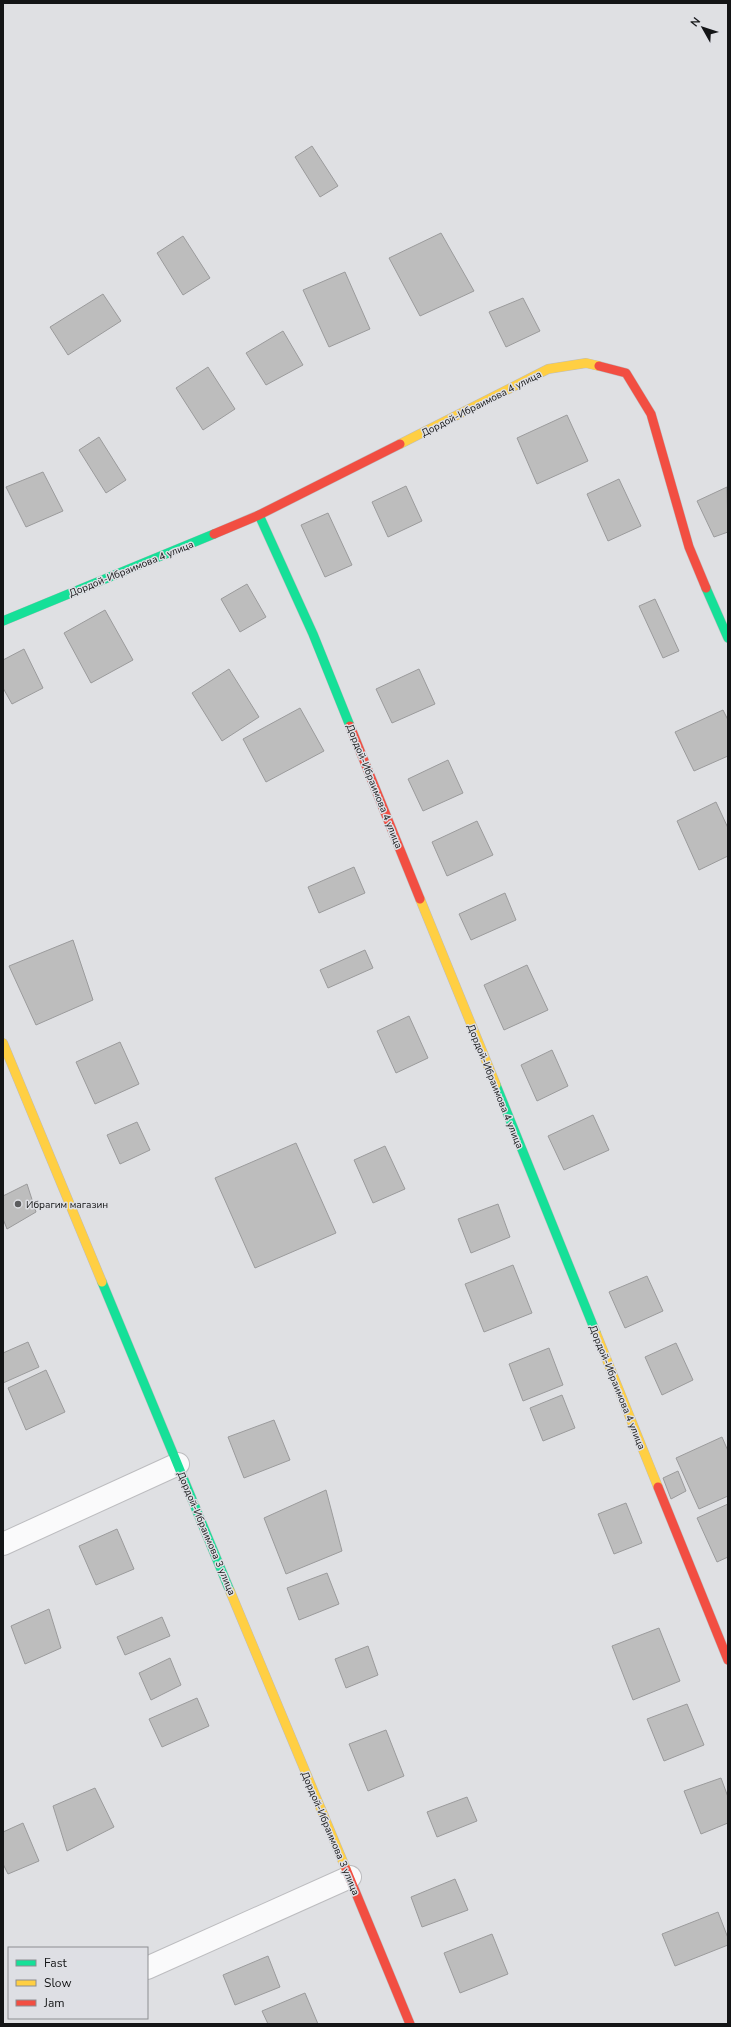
<svg xmlns="http://www.w3.org/2000/svg" width="731" height="2027" viewBox="0 0 731 2027" font-family="'Nunito Sans',sans-serif">
  <style>
    .building { fill: #bdbdbd; stroke: #9b9b9c }
    .lines { fill: none; stroke-linecap: round; stroke-linejoin: round }
    .street-casing { stroke: #bcbcbf; stroke-width: 24 }
    .fast-casing { stroke: #bcbcbf; stroke-width: 10 }
    .slow-casing { stroke: #bcbcbf; stroke-width: 10 }
    .jam-casing { stroke: #bcbcbf; stroke-width: 10 }
    .street { stroke: #fafafb; stroke-width: 22 }
    .fast { stroke: #16e098; stroke-width: 9 }
    .slow { stroke: #ffcf43; stroke-width: 9 }
    .jam { stroke: #f24e42; stroke-width: 9 }
    .poi-dot { fill: #5b5c5e; stroke: #dedfe4; stroke-width: 1.5 }
    .labels { text-anchor: middle; stroke-width: 3; stroke-linejoin: round; paint-order: stroke }
    .street-label { font-size: 10px; fill: #141516; stroke: #dedfe4 }
    .poi-label { font-size: 10px; fill: #141516; stroke: #dedfe4; text-anchor: start }
  </style>
  <rect width="100%" height="100%" fill="#dfe0e3"/>
  <path class="building" d="M312,146L338,186L320,197L295,157Z
    M441,233L474,291L420,316L389,258Z
    M183,236L210,278L183,295L157,253Z
    M345,272L370,329L329,347L303,290Z
    M103,294L121,321L68,355L50,327Z
    M523,298L540,331L506,347L489,312Z
    M283,331L303,365L266,385L246,353Z
    M208,367L235,409L203,430L176,388Z
    M567,415L588,461L537,484L517,438Z
    M99,437L126,480L106,493L79,450Z
    M43,472L63,511L26,527L6,487Z
    M619,479L641,526L608,541L587,494Z
    M406,486L422,521L388,537L372,502Z
    M727,487L728,532L714,537L697,501Z
    M328,513L352,565L325,577L301,525Z
    M247,584L266,617L240,632L221,599Z
    M655,599L679,651L663,658L639,606Z
    M105,610L133,660L91,683L64,633Z
    M24,649L43,688L12,704L3,688V660Z
    M229,669L259,717L222,741L192,693Z
    M419,669L435,704L392,723L376,689Z
    M300,708L324,751L266,782L243,739Z
    M723,710L728,720V756L694,771L675,732Z
    M448,760L463,793L423,811L408,779Z
    M716,802L728,828V856L699,870L677,821Z
    M477,821L493,855L447,876L432,842Z
    M354,867L365,893L319,913L308,887Z
    M505,893L516,920L471,940L459,914Z
    M73,940L93,1000L36,1025L9,966Z
    M365,950L373,968L328,988L320,970Z
    M527,965L548,1010L504,1030L484,985Z
    M409,1016L428,1058L396,1073L377,1031Z
    M120,1042L139,1084L95,1104L76,1062Z
    M552,1050L568,1086L537,1101L521,1065Z
    M593,1115L609,1150L564,1170L548,1136Z
    M137,1122L150,1150L120,1164L107,1135Z
    M296,1143L336,1233L255,1268L215,1178Z
    M385,1146L405,1189L373,1203L354,1160Z
    M27,1184L36,1212L7,1229L3,1219V1196Z
    M498,1204L510,1237L471,1253L458,1219Z
    M513,1265L532,1313L484,1332L465,1284Z
    M647,1276L663,1311L625,1328L609,1292Z
    M28,1342L39,1367L3,1383V1353Z
    M676,1343L693,1380L662,1395L645,1357Z
    M549,1348L563,1385L523,1401L509,1364Z
    M46,1370L65,1412L26,1430L8,1388Z
    M562,1395L575,1428L543,1441L530,1408Z
    M274,1420L290,1460L244,1478L228,1437Z
    M722,1437L728,1451V1496L699,1509L676,1458Z
    M678,1471L686,1491L671,1499L663,1478Z
    M326,1490L342,1551L286,1574L264,1518Z
    M626,1503L642,1543L614,1554L598,1514Z
    M728,1504V1557L717,1562L697,1518Z
    M117,1529L134,1569L96,1585L79,1546Z
    M327,1573L339,1604L299,1620L287,1588Z
    M49,1609L61,1648L25,1664L11,1626Z
    M162,1617L170,1636L125,1655L117,1637Z
    M659,1628L680,1681L633,1700L612,1646Z
    M368,1646L378,1675L346,1688L335,1659Z
    M170,1658L181,1685L151,1700L139,1673Z
    M197,1698L209,1726L162,1747L149,1719Z
    M687,1704L704,1745L664,1761L647,1719Z
    M386,1730L404,1776L368,1791L349,1744Z
    M721,1778L728,1797V1823L701,1834L684,1791Z
    M95,1788L114,1827L67,1851L53,1806Z
    M467,1797L477,1821L437,1837L427,1812Z
    M23,1823L39,1861L8,1874L3,1864V1832Z
    M455,1879L468,1910L422,1927L411,1897Z
    M718,1912L728,1938V1945L675,1966L662,1934Z
    M492,1934L508,1974L460,1993L444,1953Z
    M268,1956L280,1987L235,2005L223,1975Z
    M305,1993L318,2024H268L262,2011Z"/>
  <g class="lines">
    <defs>
      <path id="street" d="M3,1544L178,1464
        M147,1968L350,1877"/>
      <path id="fast" d="M259,515L313,634L350,726
        M706,588L728,638
        M3,621L214,534
        M496,1085L596,1333
        M102,1282L230,1591"/>
      <path id="slow" d="M400,444L548,369L586,363L599,366
        M420,899L496,1085
        M3,1043L102,1282
        M596,1333L658,1487
        M230,1591L346,1869"/>
      <path id="jam" d="M599,366L626,373L651,414L689,547L706,588
        M214,534L259,515L400,444
        M350,726L420,899
        M658,1487L728,1660
        M346,1869L410,2024"/>
    </defs>
    <use href="#street" class="street-casing"/>
    <use href="#fast" class="fast-casing"/>
    <use href="#slow" class="slow-casing"/>
    <use href="#jam" class="jam-casing"/>
    <use href="#street" class="street"/>
    <use href="#fast" class="fast"/>
    <use href="#slow" class="slow"/>
    <use href="#jam" class="jam"/>
  </g>
  <circle class="poi-dot" cx="18" cy="1204" r="4"/>
  <g class="labels">
    <g class="street-label">
      <text transform="translate(481 403) rotate(-27)" y="4">Дордой-Ибраимова 4 улица</text>
      <text transform="translate(131 568) rotate(-22)" y="4">Дордой-Ибраимова 4 улица</text>
      <text transform="translate(375 786) rotate(68)" y="4">Дордой-Ибраимова 4 улица</text>
      <text transform="translate(496 1086) rotate(68)" y="4">Дордой-Ибраимова 4 улица</text>
      <text transform="translate(618 1387) rotate(68)" y="4">Дордой-Ибраимова 4 улица</text>
      <text transform="translate(207 1533) rotate(67)" y="4">Дордой-Ибраимова 3 улица</text>
      <text transform="translate(331 1833) rotate(67)" y="4">Дордой-Ибраимова 3 улица</text>
    </g>
    <g class="poi-label">
      <text x="26" y="1208">Ибрагим магазин</text>
    </g>
  </g>
  <rect width="731" height="2027" fill="none" stroke="#141516" stroke-width="8"/>
  <rect x="8" y="1947" width="140" height="72" fill="#dedfe4" stroke="#8d8e92"/>
  <rect x="16" y="1960" width="20" height="6" fill="#16e098" stroke="#8d8e92"/>
  <text x="44" y="1967" font-size="12" fill="#141516">Fast</text>
  <rect x="16" y="1980" width="20" height="6" fill="#ffcf43" stroke="#8d8e92"/>
  <text x="44" y="1987" font-size="12" fill="#141516">Slow</text>
  <rect x="16" y="2000" width="20" height="6" fill="#f24e42" stroke="#8d8e92"/>
  <text x="44" y="2007" font-size="12" fill="#141516">Jam</text>
  <g transform="translate(703 28) rotate(309)" stroke="#dedfe4" stroke-width="3" paint-order="stroke">
  <path d="M0-3L7 15L0 10L-7 15Z" fill="#141516"/>
  <text y="-6" font-size="11" font-weight="bold" text-anchor="middle" fill="#141516">N</text>
  </g>
</svg>
